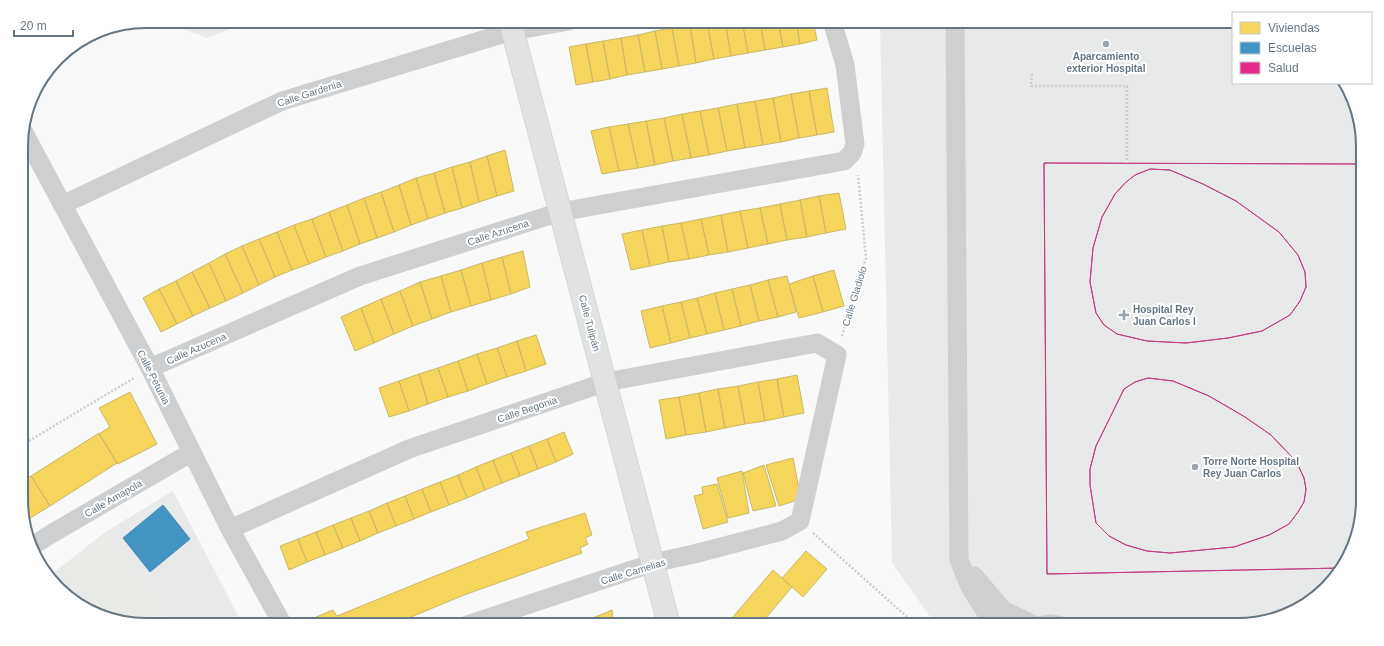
<svg xmlns="http://www.w3.org/2000/svg" width="1384" height="646" viewBox="0 0 1384 646" font-family="Helvetica,sans-serif">
  <style>
    .built { fill: #e8e9e9 }
    .pitch { fill: #e8ebe6 }
    .homes { fill: #f6d55c; stroke: #cab868 }
    .schools { fill: #4393c3; stroke: #4d8ab0 }
    .health { fill: #e7298a; stroke: #c04088; fill-rule: evenodd }
    .lines { fill: none; stroke-linecap: round; stroke-linejoin: round }
    .secondary-casing { stroke: #d5d6d7; stroke-width: 24 }
    .path { stroke: #cbcccd; stroke-width: 2.5; stroke-dasharray: 2 2; stroke-linecap: butt }
    .street { stroke: #cecfd0; stroke-width: 19 }
    .secondary { stroke: #e1e2e2; stroke-width: 22 }
    .poi-dot { fill: #99a4ac; stroke: #fff; stroke-width: 1.5 }
    .labels { text-anchor: middle; stroke-width: 4; stroke-linejoin: round; paint-order: stroke }
    .poi-label { font-size: 10px; font-weight: bold; fill: #657683; stroke: #fff; text-anchor: start }
    .street-label { font-size: 10px; fill: #657683; stroke: #fff }
    .rim { fill: none; stroke: #657683; stroke-width: 2 }
  </style>
  <rect width="100%" height="100%" fill="#f9f9f9"/>
  <path class="built" d="M162,21H251L207,38Z
    M880,21H1233V83H1343L1362,130L1363,500L1353,548L1337,576L1308,604L1246,625H936L892,563Z
    M173,491L243,625H146L98,615L48,577L107,531Z"/>
  <path class="pitch" d="M105,534L173,619L166,625H146L99,616L62,569Z"/>
  <path class="homes" d="M711,21H725L731,56L714,59L707,22Z
    M725,21H742L748,53L731,56Z
    M742,21H760L765,50L748,53Z
    M760,21H778L783,47L765,50Z
    M778,21H796L800,44L783,47Z
    M796,21H813L817,40L800,44Z
    M707,22L714,59L696,63L690,25Z
    M690,25L696,63L679,66L672,28Z
    M672,28L679,66L662,69L655,31Z
    M655,31L662,69L645,72L638,35Z
    M638,35L645,72L627,75L621,38Z
    M621,38L627,75L610,79L603,41Z
    M603,41L610,79L593,82L586,44Z
    M586,44L593,82L576,85L569,47Z
    M827,88L834,132L817,135L809,91Z
    M809,91L817,135L799,138L791,94Z
    M791,94L799,138L781,142L773,98Z
    M773,98L781,142L763,145L755,101Z
    M755,101L763,145L745,148L737,104Z
    M737,104L745,148L727,151L718,108Z
    M718,108L727,151L709,155L700,111Z
    M700,111L709,155L691,158L682,114Z
    M682,114L691,158L673,161L664,118Z
    M664,118L673,161L655,165L646,121Z
    M646,121L655,165L638,168L628,124Z
    M628,124L638,168L619,171L609,127Z
    M609,127L619,171L602,174L591,131Z
    M505,150L514,191L497,196L487,156Z
    M487,156L497,196L479,202L470,162Z
    M470,162L479,202L462,208L452,167Z
    M452,167L462,208L445,213L434,173Z
    M434,173L445,213L428,219L416,178Z
    M416,178L428,219L411,225L399,185Z
    M399,185L411,225L394,232L381,192Z
    M381,192L394,232L377,238L364,198Z
    M839,193L846,229L826,233L819,196Z
    M819,196L826,233L807,237L800,200Z
    M364,198L377,238L360,244L347,205Z
    M800,200L807,237L787,240L780,204Z
    M780,204L787,240L768,244L760,208Z
    M347,205L360,244L343,251L329,212Z
    M760,208L768,244L748,248L740,211Z
    M740,211L748,248L728,252L721,215Z
    M329,212L343,251L326,257L312,219Z
    M721,215L728,252L709,255L701,219Z
    M312,219L326,257L309,264L294,225Z
    M701,219L709,255L689,259L681,223Z
    M681,223L689,259L669,262L662,226Z
    M294,225L309,264L292,270L277,232Z
    M662,226L669,262L650,266L642,230Z
    M642,230L650,266L631,270L622,234Z
    M277,232L292,270L275,277L259,239Z
    M259,239L275,277L259,285L242,246Z
    M242,246L259,285L243,293L225,254Z
    M523,251L530,287L511,294L502,257Z
    M225,254L243,293L226,301L209,263Z
    M502,257L511,294L491,300L482,263Z
    M209,263L226,301L210,308L192,272Z
    M482,263L491,300L471,306L461,270Z
    M461,270L471,306L451,312L441,276Z
    M834,270L844,306L823,312L813,276Z
    M192,272L210,308L193,316L176,281Z
    M441,276L451,312L432,319L420,282Z
    M787,276L796,312L778,317L768,280Z
    M813,276L823,312L799,318L789,284Z
    M768,280L778,317L759,321L750,285Z
    M176,281L193,316L177,324L159,289Z
    M420,282L432,319L413,326L400,291Z
    M750,285L759,321L741,326L732,289Z
    M159,289L177,324L161,332L143,298Z
    M732,289L741,326L724,330L715,293Z
    M400,291L413,326L394,334L381,299Z
    M715,293L724,330L707,334L697,298Z
    M697,298L707,334L690,338L681,302Z
    M381,299L394,334L374,343L361,308Z
    M681,302L690,338L671,343L662,306Z
    M662,306L671,343L650,348L641,311Z
    M361,308L374,343L355,351L341,317Z
    M536,335L546,364L526,371L517,341Z
    M517,341L526,371L507,377L497,348Z
    M497,348L507,377L487,384L477,354Z
    M477,354L487,384L468,391L458,361Z
    M458,361L468,391L448,397L438,368Z
    M438,368L448,397L428,404L419,374Z
    M419,374L428,404L409,411L399,381Z
    M797,375L804,413L784,417L777,379Z
    M777,379L784,417L765,421L758,382Z
    M399,381L409,411L389,417L379,388Z
    M758,382L765,421L745,424L738,386Z
    M738,386L745,424L725,428L718,389Z
    M718,389L725,428L706,432L699,393Z
    M130,392L157,444L118,464L99,434L110,427L99,408Z
    M699,393L706,432L686,435L679,397Z
    M679,397L686,435L666,439L659,400Z
    M564,432L573,454L556,462L547,439Z
    M99,433L117,463L50,506L31,476Z
    M547,439L556,462L538,469L529,446Z
    M529,446L538,469L520,476L511,453Z
    M511,453L520,476L502,483L493,460Z
    M793,458L801,499L779,506L766,465Z
    M493,460L502,483L485,490L476,467Z
    M764,465L776,506L753,511L743,473Z
    M476,467L485,490L467,498L458,475Z
    M742,471L749,513L728,518L717,478Z
    M458,475L467,498L449,505L440,482Z
    M31,476L50,506L24,522L22,517V481Z
    M440,482L449,505L431,512L422,489Z
    M717,484L728,522L703,529L694,496L703,494L702,487Z
    M422,489L431,512L414,519L405,496Z
    M405,496L414,519L396,526L387,503Z
    M387,503L396,526L378,533L369,511Z
    M369,511L378,533L360,541L351,518Z
    M585,513L592,535L585,538L588,544L580,548L582,553L464,595L392,625H320L316,617L333,610L337,616L435,576L529,539L526,532Z
    M351,518L360,541L343,548L333,525Z
    M333,525L343,548L325,555L316,532Z
    M316,532L325,555L307,562L298,539Z
    M298,539L307,562L289,570L280,546Z
    M806,551L827,569L803,597L782,578Z
    M773,570L792,587L760,625H726Z
    M612,610L614,625H576Z"/>
  <path class="schools" d="M163,505L190,539L150,572L123,538Z"/>
  <path class="health" d="M1044,163L1362,164L1363,500L1353,548L1342,568L1047,574ZM1150,169L1170,170L1203,184L1236,201L1279,232L1298,255L1305,272L1306,287L1300,301L1290,315L1262,331L1228,338L1186,343L1147,341L1117,334L1104,325L1096,313L1090,282L1093,248L1102,217L1115,194L1125,183L1135,175ZM1148,378L1173,381L1209,396L1245,417L1271,435L1290,455L1298,465L1304,478L1306,489L1304,502L1298,512L1289,524L1269,535L1234,547L1170,553L1147,551L1126,545L1109,536L1096,523L1090,485V469L1096,446L1124,389L1135,382Z
    M1044,163L1362,164L1363,500L1353,548L1342,568L1047,574Z
    M1150,169L1170,170L1203,184L1236,201L1279,232L1298,255L1305,272L1306,287L1300,301L1290,315L1262,331L1228,338L1186,343L1147,341L1117,334L1104,325L1096,313L1090,282L1093,248L1102,217L1115,194L1125,183L1135,175Z
    M1148,378L1173,381L1209,396L1245,417L1271,435L1290,455L1298,465L1304,478L1306,489L1304,502L1298,512L1289,524L1269,535L1234,547L1170,553L1147,551L1126,545L1109,536L1096,523L1090,485V469L1096,446L1124,389L1135,382Z"/>
  <g class="lines">
    <defs>
      <path id="secondary" d="M510,21L669,625"/>
    </defs>
    <use href="#secondary" class="secondary-casing"/>
    <path class="path" d="M1032,74L1031,86H1127V163
      M842,336L866,258L858,175
      M22,445L134,378
      M813,533L916,625"/>
    <path class="street" d="M955,21L959,560L970,587L994,625
      M23,131L150,368L230,529L283,625
      M62,205L282,101L512,31L569,21
      M150,368L360,276L560,212L844,161L852,153L855,144L845,65L832,21
      M230,529L409,449L606,382L817,343L837,355L800,521L782,531L694,554L653,563L467,625
      M34,545L51,534L192,452
      M974,576L1003,610L1011,614L1034,625
      M1043,625L1049,624L1058,625"/>
    <use href="#secondary" class="secondary"/>
  </g>
  <g class="poi-dot">
    <circle cx="1106" cy="44" r="4"/>
    <path d="M1122 309h4v4h4v4h-4v4h-4v-4h-4v-4h4z"/>
    <circle cx="1195" cy="467" r="4"/>
  </g>
  <g class="labels">
    <g class="poi-label">
      <text x="1106" y="60" text-anchor="middle">Aparcamiento<tspan x="1106" dy="12">exterior Hospital</tspan></text>
      <text x="1133" y="313">Hospital Rey<tspan x="1133" dy="12">Juan Carlos I</tspan></text>
      <text x="1203" y="465">Torre Norte Hospital<tspan x="1203" dy="12">Rey Juan Carlos</tspan></text>
    </g>
    <g class="street-label">
      <text transform="translate(309 93) rotate(-18)" y="4">Calle Gardenia</text>
      <text transform="translate(498 232) rotate(-18)" y="4">Calle Azucena</text>
      <text transform="translate(854 296) rotate(-73)" y="4">Calle Gladiolo</text>
      <text transform="translate(590 323) rotate(75)" y="4">Calle Tulipán</text>
      <text transform="translate(196 348) rotate(-24)" y="4">Calle Azucena</text>
      <text transform="translate(154 377) rotate(63)" y="4">Calle Petunia</text>
      <text transform="translate(527 409) rotate(-19)" y="4">Calle Begonia</text>
      <text transform="translate(113 498) rotate(-30)" y="4">Calle Amapola</text>
      <text transform="translate(633 571) rotate(-17)" y="4">Calle Camelias</text>
    </g>
  </g>
  <path d="M0 0H1384V646H0ZM146 28H1238A118 118 0 0 1 1356 146V500A118 118 0 0 1 1238 618H146A118 118 0 0 1 28 500V146A118 118 0 0 1 146 28Z" fill="#fff" fill-rule="evenodd"/>
  <path class="rim" d="M146 28H1238A118 118 0 0 1 1356 146V500A118 118 0 0 1 1238 618H146A118 118 0 0 1 28 500V146A118 118 0 0 1 146 28Z"/>
  <rect x="1232" y="12" width="140" height="72" fill="#ffffff" stroke="#c1c8cd"/>
  <rect x="1240" y="22" width="20" height="12" fill="#f6d55c" stroke="#c1c8cd"/>
  <text x="1268" y="32" font-size="12" fill="#657683">Viviendas</text>
  <rect x="1240" y="42" width="20" height="12" fill="#4393c3" stroke="#c1c8cd"/>
  <text x="1268" y="52" font-size="12" fill="#657683">Escuelas</text>
  <rect x="1240" y="62" width="20" height="12" fill="#e7298a" stroke="#c1c8cd"/>
  <text x="1268" y="72" font-size="12" fill="#657683">Salud</text>
  <path d="M14 30v6h59v-6" fill="none" stroke="#657683" stroke-width="2"/>
  <text x="20" y="30" font-size="12" fill="#657683" stroke="#ffffff" stroke-width="3" paint-order="stroke">20 m</text>
</svg>
